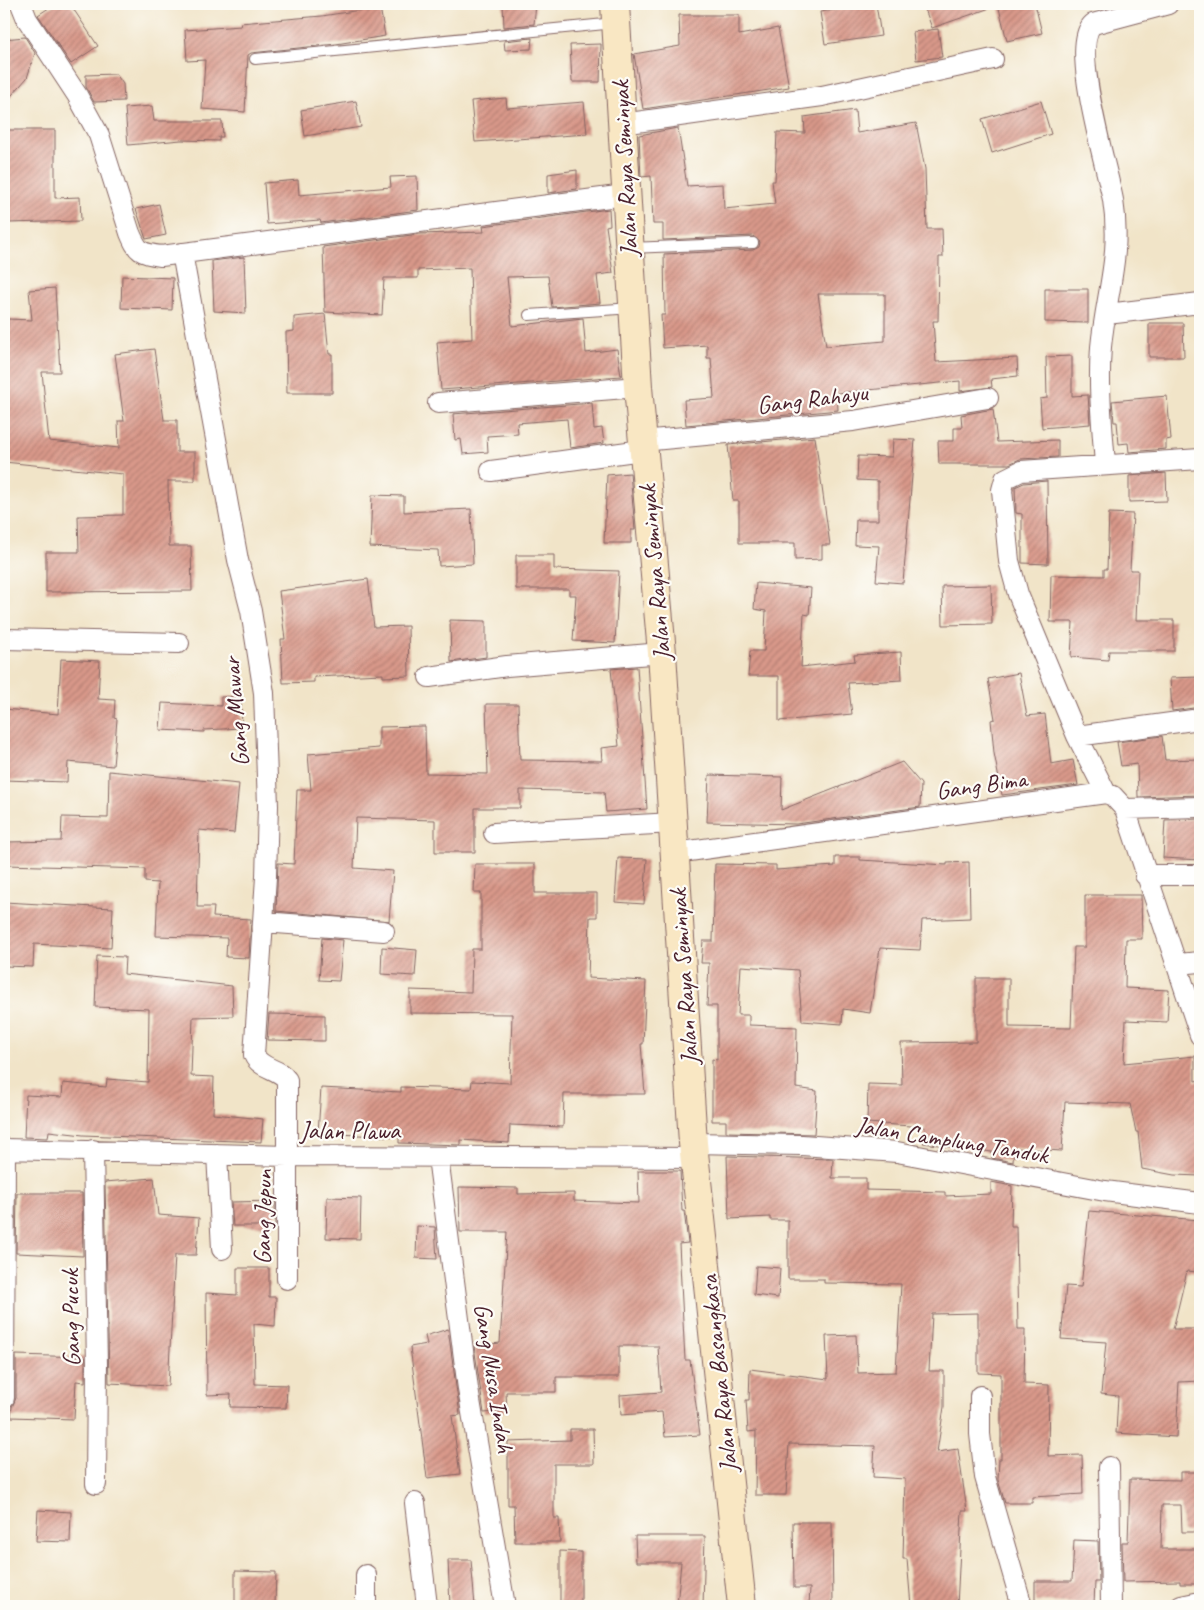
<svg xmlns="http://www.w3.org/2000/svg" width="1204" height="1610" viewBox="0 0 1204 1610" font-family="Caveat,sans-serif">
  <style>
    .building { fill: url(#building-hatch); fill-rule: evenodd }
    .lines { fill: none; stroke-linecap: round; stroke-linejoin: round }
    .service-casing { stroke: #846462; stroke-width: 12 }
    .minor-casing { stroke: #846462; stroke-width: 22 }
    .secondary-casing { stroke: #846462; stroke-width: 30 }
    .service { stroke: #fff; stroke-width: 10 }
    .minor { stroke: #fff; stroke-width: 20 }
    .secondary { stroke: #f9e7c3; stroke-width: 28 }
    .labels { text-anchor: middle; stroke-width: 4.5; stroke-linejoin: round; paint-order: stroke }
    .street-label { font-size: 25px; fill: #4a1f2b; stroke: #fdfcf7 }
  </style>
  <defs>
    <pattern id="building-hatch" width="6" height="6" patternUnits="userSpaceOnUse" patternTransform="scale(1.25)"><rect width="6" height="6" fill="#d9998a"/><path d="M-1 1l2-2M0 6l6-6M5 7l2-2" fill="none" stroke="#b27c71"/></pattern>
  </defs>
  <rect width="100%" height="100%" fill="#fdfcf7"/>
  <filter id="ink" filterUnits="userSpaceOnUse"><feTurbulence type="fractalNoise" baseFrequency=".02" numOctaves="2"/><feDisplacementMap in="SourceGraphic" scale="10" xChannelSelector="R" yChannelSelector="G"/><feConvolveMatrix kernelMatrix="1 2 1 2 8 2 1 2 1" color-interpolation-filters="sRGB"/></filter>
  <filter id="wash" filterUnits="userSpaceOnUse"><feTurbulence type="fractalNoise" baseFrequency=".0096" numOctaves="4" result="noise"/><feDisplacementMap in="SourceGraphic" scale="20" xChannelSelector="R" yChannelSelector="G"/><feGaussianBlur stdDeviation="1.12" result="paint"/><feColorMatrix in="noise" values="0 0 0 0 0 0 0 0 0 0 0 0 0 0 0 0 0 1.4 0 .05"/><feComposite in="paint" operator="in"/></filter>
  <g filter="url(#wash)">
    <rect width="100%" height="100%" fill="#f1e4c8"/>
    <g id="blocks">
      <path class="building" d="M55,4H70L98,46L71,64L38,15Z
        M503,4H536L534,24L504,27Z
        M876,4L881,36L825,44L820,12Z
        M923,4H992L993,7L932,28Z
        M998,4H1035L1042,33L1007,41Z
        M380,7L385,36L336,44L251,53L248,55L245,112L202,109L205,60L187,61L185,30L241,26L240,23L322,16Z
        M679,15H739V35L778,28L789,87L643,109L634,54L680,46Z
        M938,29L942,57L916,60L913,32Z
        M25,37L35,53L27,78L4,104V39Z
        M532,38L531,49L505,50L504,41Z
        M601,44L600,82H572L570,45Z
        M116,74L123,84L124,101L94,102L86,87V75Z
        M506,98L507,108L584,102L587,134L475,142L471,101Z
        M356,101L361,127L305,136L301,110Z
        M1041,101L1051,134L992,153L982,119Z
        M152,106L154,121H222L223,137H219V141L181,140L128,145L125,108Z
        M855,110L857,133L916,123L925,169L927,229H942L943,257H939L938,321H933L936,362L1017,358L1018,376L991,379L992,387L960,391V381L837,393L838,410L686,425L684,400L714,398L711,358H707V345L663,348L661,315H665L664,254L753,250L759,247L760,242L753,236L663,240V224H653L651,176L641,177L639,135L678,128L687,186L723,184L724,209L775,204L772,181H775L777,132L805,133L804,117ZM818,294H885V341L826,346Z
        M4,130H55V198L80,197L81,221L8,223L6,184H4Z
        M577,170V189L548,193V174Z
        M417,176L418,210L321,223L320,220L267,224L264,183L298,180L299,195L391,187L390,177Z
        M159,204L166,235L146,239L136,209Z
        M609,209L610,225L606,226L613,273L597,275L600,303L552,307L548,276L507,277L512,326L583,318L586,353L617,349L621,376L441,390L437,342L472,339L470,268L418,270V278H384L382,315L325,312L323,247L419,234L484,232L483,226Z
        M244,257L246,313L214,311L212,261Z
        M122,276L173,278L172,310L121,308Z
        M55,288L60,372H42L49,441L119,448L118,421H124L115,354L154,349L164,420H177V452H195V481H168L169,546H191L192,591L46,592V552H79L78,516L123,515V474L4,462V387L8,319L32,320L29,290Z
        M1045,289H1088V323L1045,322Z
        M325,314L329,354H332V393H287L286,332L294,331V317Z
        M1149,323H1183L1184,357H1149Z
        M1072,356V396L1088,395L1090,424L1042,428L1040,399L1047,398L1046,357Z
        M1167,396L1171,439L1166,440V449L1129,452L1128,443L1119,444L1117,422H1114L1112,401Z
        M592,403L594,429L602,428L604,443L570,448L567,419L517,423L518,434L487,436L488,452L463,454L461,439L455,440L453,414Z
        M993,409L997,442L1058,440V457L1020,459L1009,464H939L938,441H954V428H962L961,415Z
        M815,437L830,545H822V559L795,560V543H739V501H733L728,445Z
        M893,439L915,440L903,583L876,581L879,546L855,545L856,520H878V481L857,480L858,456L892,457Z
        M630,473L635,530H631V543H604L607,475Z
        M1166,473L1167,501L1129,502V476Z
        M1047,481L1048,564L1022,563V514L1016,513L1015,487L1024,483Z
        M372,495L404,496V512L471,509L473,564L439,566L438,550L370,547Z
        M1109,513L1133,514L1130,570H1138L1136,620H1174V651H1109L1108,660L1071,657L1073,622H1050L1051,575L1104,576V569H1107Z
        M516,555H554V569L619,571L615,643L573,641L576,595H569V589H516Z
        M368,579L374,627L408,626L409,676L383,677V674L314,677V682L283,683L281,639H285L279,591Z
        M756,583L811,588L809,615L804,614L801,667L855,661L854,655L901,652L902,680L848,683L852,714L779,721V676H748L750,651H764L766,611L754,609Z
        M991,585L992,624L943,625L942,586Z
        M450,620L486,621V657L451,662Z
        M61,659L100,661L98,699L115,700L114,718L117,719L113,766L68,762L67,782L4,780V709L58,714Z
        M637,667L647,809L606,812L604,792L520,790V808H475V852H435V820L356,818L354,868L393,871L389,921L276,911L278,863L294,864L297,790H311L308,754L379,748V727L425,726L426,773L488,774L486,704H518L520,760L602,761L601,748L619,746L611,669Z
        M1019,673L1027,716L1045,714L1051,764L1073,760L1078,785L1002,795L994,753L991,720L995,719L988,679Z
        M1200,677V707L1172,711L1170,678Z
        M241,696L242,728L204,730V732L160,730L162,703L221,706V697Z
        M1162,736L1165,760L1200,759V795L1138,797L1137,764L1121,766L1117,742Z
        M902,762L921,784L920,807L796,824L707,822L709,775L782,777L781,810Z
        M109,771L239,784L234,833L199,830L197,907H214L213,917L251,919L249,958L226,957L227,938L156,936L158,883L145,882V869L6,865V842L61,841L62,817L108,818Z
        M1200,819V860L1163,858L1165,820Z
        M835,857H860V860L947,865V863L969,862L970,918L922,920L920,950L880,948L870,1013L843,1009L842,1024L802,1021L798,970L741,966L738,1015H749V1025L797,1027L796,1088L817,1091L814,1134L726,1132V1121H712V1059L717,1060V1006H707L709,963H701L703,941H713L715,864L776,865V870L835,866Z
        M618,858L647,859L644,904L615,902Z
        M475,864H535V893H597V917H590L588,978L646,981L643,1044H641L645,1094H564L563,1127L510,1125L509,1143L461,1140V1145L399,1143V1137L318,1133L321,1088L401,1092V1087L471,1089L472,1081L510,1083L512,1014L410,1013V990L471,992L472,949H481V893H474Z
        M1085,895H1141L1142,939H1126L1125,988L1169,990L1167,1022L1126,1020L1124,1063L1195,1056V1081L1200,1080V1176L1174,1175L1142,1169L1138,1132H1136L1130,1104L1065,1102L1062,1151L1014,1148L1013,1162L992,1158V1152L923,1143L925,1127L867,1123L868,1084L902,1085L901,1043L976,1042V978H1009V1027L1071,1028L1074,947H1085Z
        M4,902L113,908L111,948L34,944L33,967L4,966Z
        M322,938L343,940L339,981L319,980Z
        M382,947L417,950L415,976L381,974Z
        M97,956L125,957L124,974L232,986L233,1016L193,1017L191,1076L214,1077L213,1114L263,1119L261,1142L83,1135L49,1131L48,1138L24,1137L26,1095L62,1097L63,1083L106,1087L107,1079L148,1082L149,1009L95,1007Z
        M269,1014L325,1015V1041L267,1040Z
        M727,1156L833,1159L832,1178H866V1190L945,1192V1196L991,1194V1182L1012,1186L1011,1226H1016L1018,1329H1025L1024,1384L1049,1385L1048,1456L1082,1455L1083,1494L1032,1497V1503H1005L998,1480L999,1459H1001V1374L978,1373V1313L932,1314L929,1371H944V1407L937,1452L958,1449L967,1511H962L957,1606H911L907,1559H903L905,1479L873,1477L875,1446L789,1444L786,1495H755L756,1431L748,1432L746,1400H749L750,1369L828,1379L826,1336L856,1335L858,1373L896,1372L901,1284L824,1283V1279H788V1220H770V1217L729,1219Z
        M638,1171H680L682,1211H684L688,1243L679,1244L685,1360H690L700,1435L665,1437L662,1412L621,1415L620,1395L661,1392L658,1346H619V1377H556V1392H506L507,1411L484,1413L474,1346L500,1343L507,1232H460L459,1187L518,1188V1194L574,1193V1201L639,1203Z
        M154,1178L158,1215L199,1218L196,1255H175L168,1386L109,1383L105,1182Z
        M17,1193H82L83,1256L16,1253Z
        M327,1197L361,1198L360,1239L326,1238Z
        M275,1201V1226H233L231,1202Z
        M1089,1211L1200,1220V1267H1198L1197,1272L1187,1271L1173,1329H1200V1381L1179,1382L1176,1437L1116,1433L1118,1396L1101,1394L1106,1342L1061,1339L1066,1286L1081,1287Z
        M417,1226L435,1227L437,1259L416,1258Z
        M756,1266L780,1268L778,1298L754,1295Z
        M237,1268H269V1297H276L275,1326L254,1324L255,1384L287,1385L286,1408L230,1407L231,1394L207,1395L206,1293L237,1295Z
        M448,1329L460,1415L452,1416L460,1474L427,1478L410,1347L427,1344L425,1336Z
        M16,1355L85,1357V1382L76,1381L74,1419L11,1417L12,1407L16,1398Z
        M570,1429H593L594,1464H554V1518H559L560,1542H515L514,1505H508V1442L570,1440Z
        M1180,1472H1200V1532H1182L1181,1505H1162L1161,1549H1200V1584H1180V1581L1123,1582L1122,1542H1128L1130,1479L1180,1480Z
        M38,1510L71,1512L70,1542L36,1541Z
        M793,1522H832L833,1606H809L810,1588H794Z
        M635,1536H705L703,1606H677L681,1562H636Z
        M1074,1540L1098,1541L1099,1582H1095L1094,1604L1035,1602V1581H1072Z
        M560,1551L581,1552V1606H560Z
        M448,1560H471L475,1606H450Z
        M235,1571L276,1572L275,1606H235Z"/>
    </g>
  </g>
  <g filter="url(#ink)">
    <use href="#blocks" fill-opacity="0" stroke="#846462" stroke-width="1"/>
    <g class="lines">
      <defs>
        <path id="service" d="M255,59L615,23
          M630,248L753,243
          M529,315L633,308"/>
        <path id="minor" d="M21,4L27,19L77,95L99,135L130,233C138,252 140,253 161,256L625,195
          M622,124L822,96L993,59
          M182,253L238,560L251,611L264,693L268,806L266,877L254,1055C260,1069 279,1068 287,1080V1279
          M1107,314L1200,303
          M438,403L638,387
          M642,441L853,421L988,398
          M1105,464C1102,425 1098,386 1101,347C1106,293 1122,256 1113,200C1107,167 1069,45 1093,24L1168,4
          M491,471L642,450
          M4,639L179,643
          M429,677L507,666L662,653
          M1077,736L1200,719
          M1106,793L1077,736L1018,594L1009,561L1002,490L1005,479L1021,471L1200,459
          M1125,809L1200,807
          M494,833L673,823
          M675,853L1106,793L1113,796L1125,809L1200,1035
          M1145,875H1200
          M263,922L384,931
          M1178,964L1200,962
          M693,1143L802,1145L897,1152L1105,1191L1200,1203
          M4,1149L289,1156L695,1158
          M93,1150L97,1365L96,1484
          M217,1154L222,1249
          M438,1157L468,1389L505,1606
          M980,1396V1434L985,1477L1022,1606
          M4,1398L5,1149
          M1109,1467L1111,1606
          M415,1503L427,1606
          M366,1575V1606
          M1181,1606L1200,1602"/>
        <path id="secondary" d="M615,4L638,387L662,653L693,1143L742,1606"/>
      </defs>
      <use href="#service" class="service-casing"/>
      <use href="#minor" class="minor-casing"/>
      <use href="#secondary" class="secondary-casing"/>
      <use href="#service" class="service"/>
      <use href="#minor" class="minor"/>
      <use href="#secondary" class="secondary"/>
    </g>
  </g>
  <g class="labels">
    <g class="street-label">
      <text transform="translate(624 169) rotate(-93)" y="9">Jalan Raya Seminyak</text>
      <text transform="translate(812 398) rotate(-7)" y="9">Gang Rahayu</text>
      <text transform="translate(654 573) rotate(-95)" y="9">Jalan Raya Seminyak</text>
      <text transform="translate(235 712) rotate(-95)" y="9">Gang Mawar</text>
      <text transform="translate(981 784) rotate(-8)" y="9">Gang Bima</text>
      <text transform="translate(683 977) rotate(-94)" y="9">Jalan Raya Seminyak</text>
      <text x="350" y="1139">Jalan Plawa</text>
      <text transform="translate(952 1139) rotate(9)" y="9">Jalan Camplung Tanduk</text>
      <text transform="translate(262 1217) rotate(-89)" y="9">Gang Jepun</text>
      <text transform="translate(70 1318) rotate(-91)" y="9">Gang Pucuk</text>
      <text transform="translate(718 1374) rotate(-96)" y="9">Jalan Raya Basangkasa</text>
      <text transform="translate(495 1378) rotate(81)" y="9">Gang Nusa Indah</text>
    </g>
  </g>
  <rect width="1204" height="1610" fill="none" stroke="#fdfcf7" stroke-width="20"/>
</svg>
